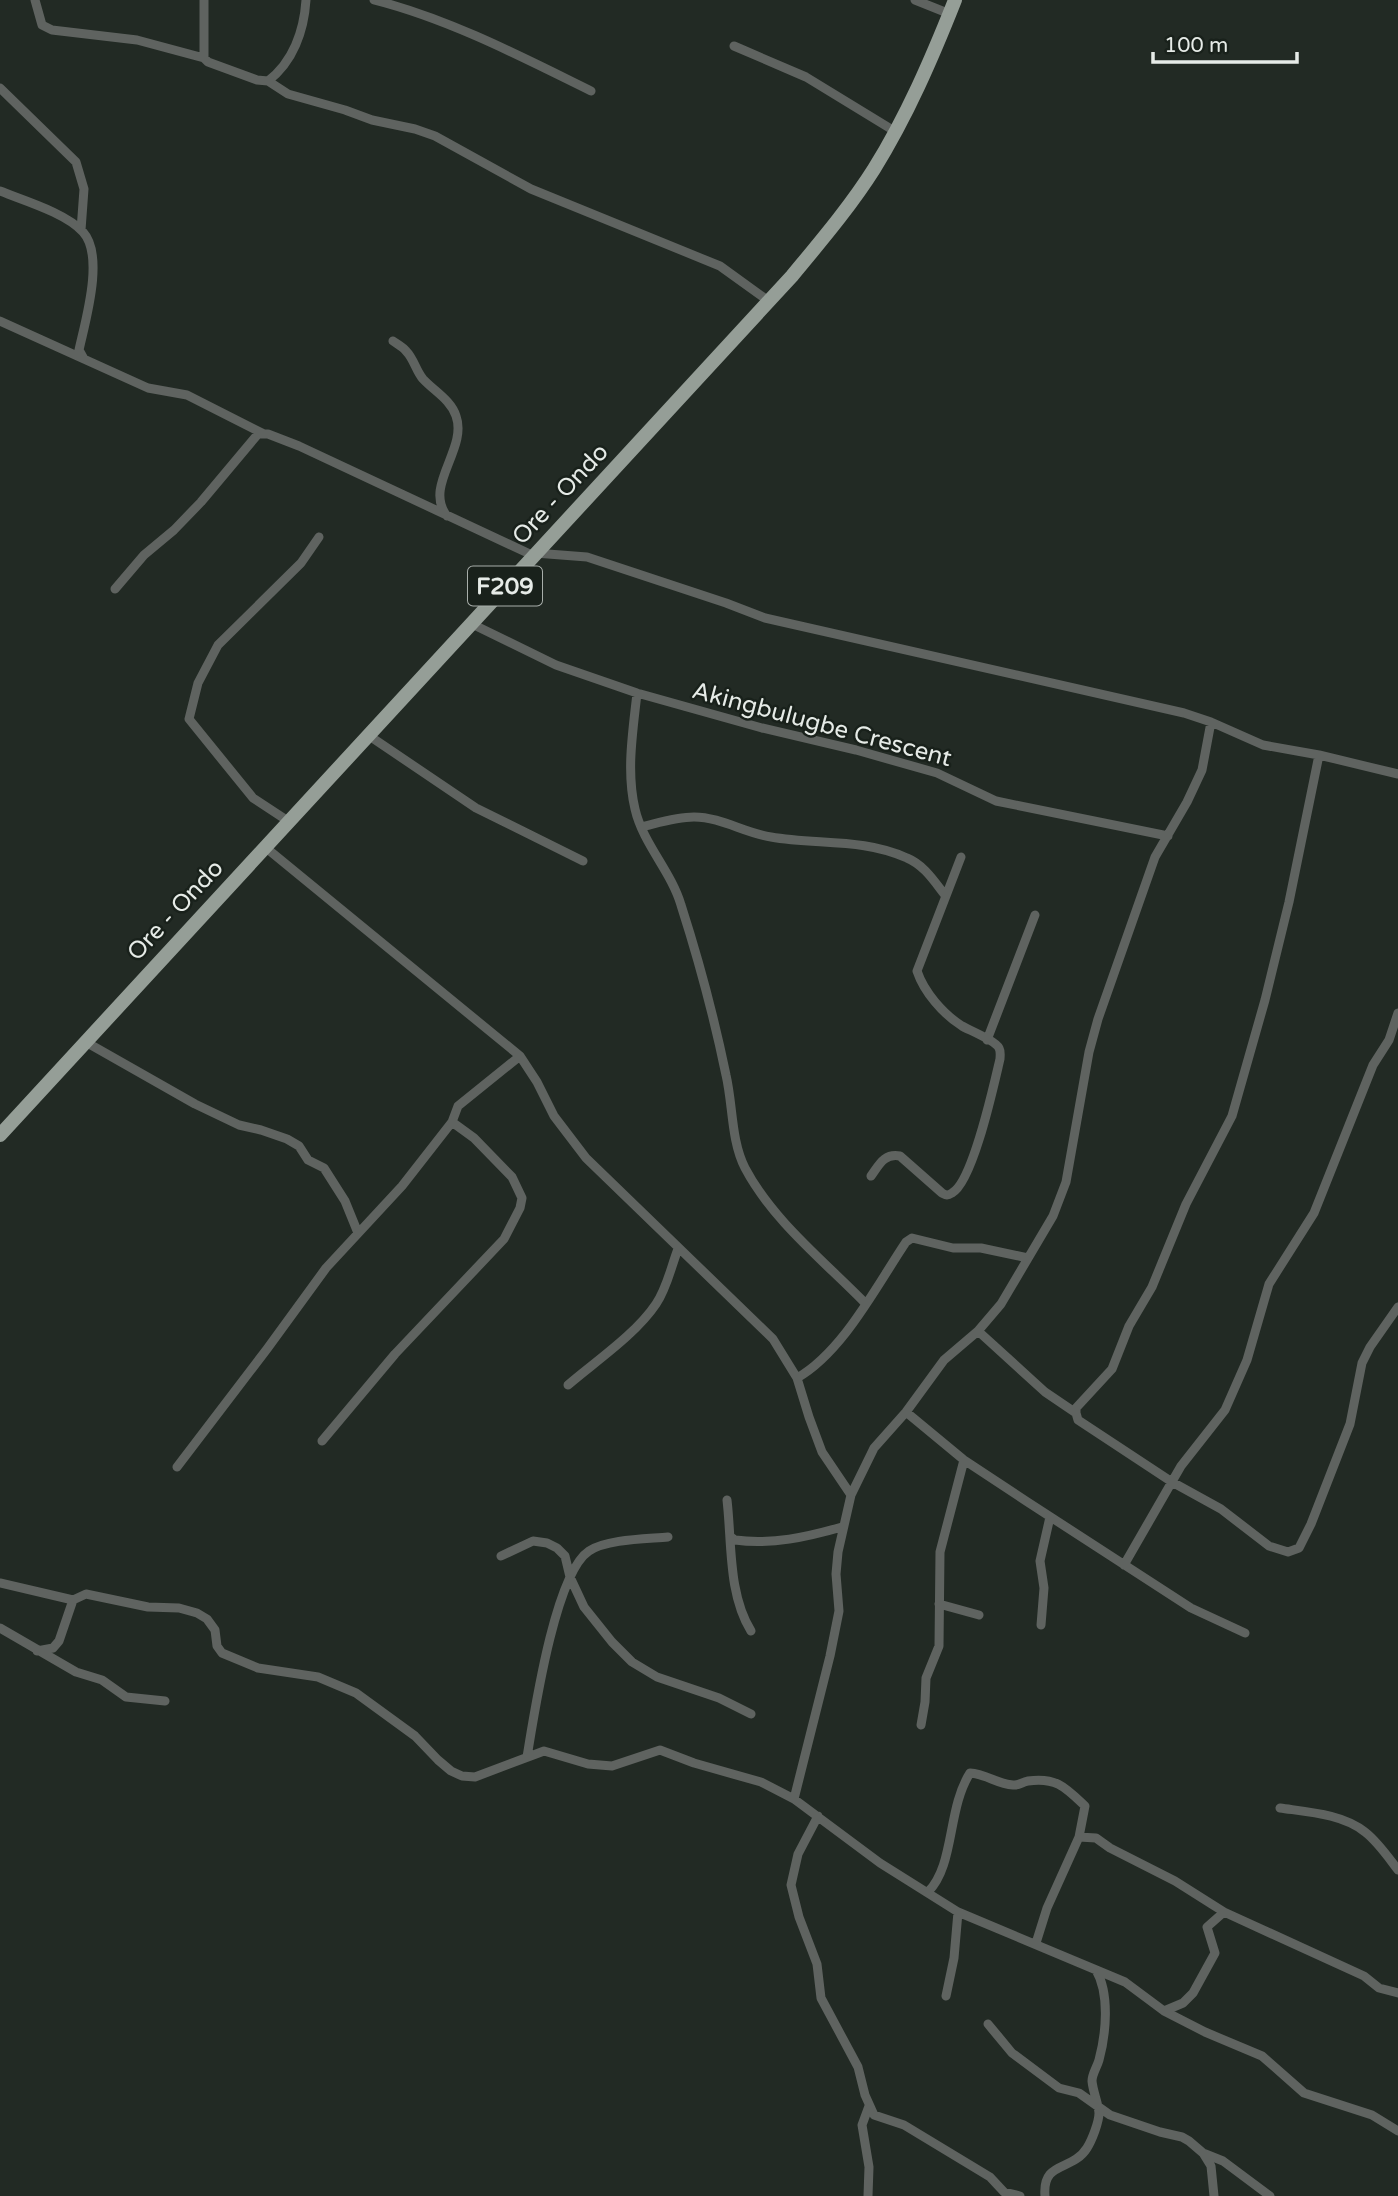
<svg xmlns="http://www.w3.org/2000/svg" width="1398" height="2196" viewBox="0 0 1398 2196" font-family="'Varela Round',sans-serif">
  <style>
    .lines { fill: none; stroke-linecap: round; stroke-linejoin: round }
    .minor { stroke: #5f6360; stroke-width: 9 }
    .primary { stroke: #959e97; stroke-width: 14 }
    .labels { text-anchor: middle; stroke-width: 5; stroke-linejoin: round; paint-order: stroke }
    .shield { fill: #19211b; stroke: #a8aeaa; stroke-width: 2 }
    .shield-label { font-size: 23px; font-weight: bold; fill: #e6ebe7 }
    .street-label { font-size: 24px; fill: #e6ebe7; stroke: #19211b }
  </style>
  <rect width="100%" height="100%" fill="#222a24"/>
  <g class="lines">
    <path class="minor" d="M35,0L42,25L52,30L137,40L204,58L208,62L257,80L268,81L288,94L345,110L372,120L415,129L435,136L531,189L720,266L770,302
      M374,0C449,19 522,57 591,91
      M915,0L950,14
      M734,46L806,77L896,132
      M204,58V0
      M268,81C293,62 304,31 306,0
      M0,88L76,162L84,189L81,230
      M0,191C25,201 66,213 83,232C105,256 85,322 79,350L84,359
      M0,321L148,388L187,395L264,434
      M393,341C397,344 403,347 406,351C414,359 416,371 423,379C434,391 451,400 456,416C468,449 423,486 447,516
      M535,553L587,557L726,603L765,618L1184,713L1211,722L1263,745L1319,755L1398,774
      M115,589L144,555L174,530L201,502L258,434H268L299,446L532,555
      M472,624L556,665L637,693L762,728L856,750L937,773L996,801L1168,836
      M637,693C633,731 626,771 635,809C643,844 671,871 681,905C699,961 714,1017 726,1075C733,1105 731,1141 745,1168C773,1221 824,1261 865,1303
      M368,735L476,808L583,861
      M288,821L253,798L189,719L198,683L218,645L301,563L319,537
      M641,827C658,823 676,817 694,817C721,817 744,833 771,837C816,845 864,838 907,858C924,865 934,881 945,895
      M265,847L520,1056L537,1082L554,1116L586,1158L773,1339L797,1378L809,1417L822,1452L851,1495
      M987,1040L1035,915
      M84,1041L195,1104L239,1125L261,1130L287,1139L299,1146L308,1160L324,1168L345,1201L358,1233
      M871,1176C879,1165 884,1153 900,1156L942,1193C946,1195 947,1196 952,1193C973,1182 994,1084 1000,1059C1000,1056 1001,1052 999,1048C996,1041 969,1030 962,1026C943,1014 924,992 917,971L961,857
      M978,1331L1045,1392L1076,1413L1078,1420L1172,1482L1221,1509L1269,1546L1288,1552L1299,1548L1311,1524L1350,1424L1362,1363L1370,1347L1398,1307
      M797,1378C843,1352 877,1285 906,1242L912,1238L953,1248H981L1028,1258
      M568,1385C596,1361 636,1334 656,1304C667,1288 671,1267 678,1249
      M906,1412L964,1460L1026,1501L1191,1608L1245,1633
      M1076,1413V1408L1112,1369L1129,1326L1152,1287L1186,1204L1232,1116L1265,1000L1289,902L1319,755
      M322,1441L395,1354L504,1239L520,1208L522,1198L512,1177L474,1138L452,1122
      M177,1467L267,1349L326,1268L402,1186L452,1122L458,1106L520,1056
      M727,1500C732,1543 728,1594 751,1631
      M731,1537L735,1540C772,1545 807,1537 842,1527
      M501,1556L533,1541L547,1543L557,1548L565,1556L570,1577L584,1607L612,1642L632,1662L657,1677L719,1698L751,1714
      M1124,1565L1181,1466L1225,1410L1247,1360L1269,1284L1314,1213L1373,1065L1389,1040L1398,1013
      M0,1583L73,1600
      M939,1604L979,1615
      M1041,1625L1044,1588L1040,1561L1050,1517
      M0,1628L76,1672L102,1680L126,1697L165,1701
      M37,1651L53,1648L59,1641L73,1600L86,1594L148,1607L179,1608L197,1613L207,1619L215,1630L217,1646L222,1653L258,1668L318,1677L356,1693L415,1736L438,1760L451,1771L462,1776L475,1777L544,1751L588,1764L612,1766L660,1750L694,1763L761,1782L794,1799L880,1863L958,1912L1125,1982L1164,2011L1205,2032L1262,2056L1304,2093L1372,2115L1398,2131
      M921,1725L925,1702L926,1678L939,1646L940,1552L964,1460
      M527,1757C534,1715 555,1573 589,1551C607,1539 647,1539 668,1537
      M794,1799L830,1656L839,1611L836,1574L838,1552L851,1495L874,1448L906,1412L944,1360L978,1331L1001,1304L1053,1216L1066,1182L1089,1052L1098,1019L1155,857L1187,802L1202,770L1211,722
      M1280,1808C1308,1812 1343,1814 1365,1832C1378,1842 1388,1857 1398,1870
      M818,1816L798,1854L791,1885L799,1917L817,1964L821,1998L858,2067L865,2095L874,2115L904,2125L990,2177L1004,2192L1020,2196
      M928,1892C955,1865 947,1809 970,1773C986,1774 997,1784 1013,1785C1019,1786 1022,1782 1028,1781C1056,1777 1065,1787 1085,1806L1079,1837
      M1036,1943L1047,1908L1079,1837L1096,1838L1110,1848L1175,1881L1224,1912L1364,1976L1379,1988L1398,1993
      M946,1996L954,1958L958,1912
      M1164,2011L1183,2003L1193,1993L1215,1953L1207,1927L1224,1912
      M988,2024L1012,2053L1059,2088L1079,2093L1110,2115L1160,2132L1182,2137L1189,2141L1203,2153L1211,2166L1214,2196
      M1203,2153L1223,2161L1270,2196
      M868,2196L869,2167L862,2125L869,2106
      M1045,2196C1042,2160 1072,2172 1087,2148C1092,2140 1099,2122 1099,2113C1098,2102 1093,2092 1092,2081C1092,2074 1097,2067 1099,2060C1106,2034 1110,1994 1096,1970"/>
    <path class="primary" d="M0,1135L792,276C820,242 850,207 874,169C907,116 932,58 955,0"/>
  </g>
  <g class="labels">
    <rect class="shield" x="468" y="566.5" width="74" height="39" rx="5"/>
    <g class="shield-label">
      <text x="505" y="594">F209</text>
    </g>
    <g class="street-label">
      <text transform="translate(560 494) rotate(-47)" y="8">Ore - Ondo</text>
      <text transform="translate(822 724) rotate(15)" y="8">Akingbulugbe Crescent</text>
      <text transform="translate(175 910) rotate(-47)" y="8">Ore - Ondo</text>
    </g>
  </g>
  <path d="M1153 52v10h144v-10" fill="none" stroke="#e6ebe7" stroke-width="3.5"/>
  <text x="1164" y="52" font-size="21" fill="#e6ebe7" stroke="#19211b" stroke-width="5" paint-order="stroke">100 m</text>
</svg>
